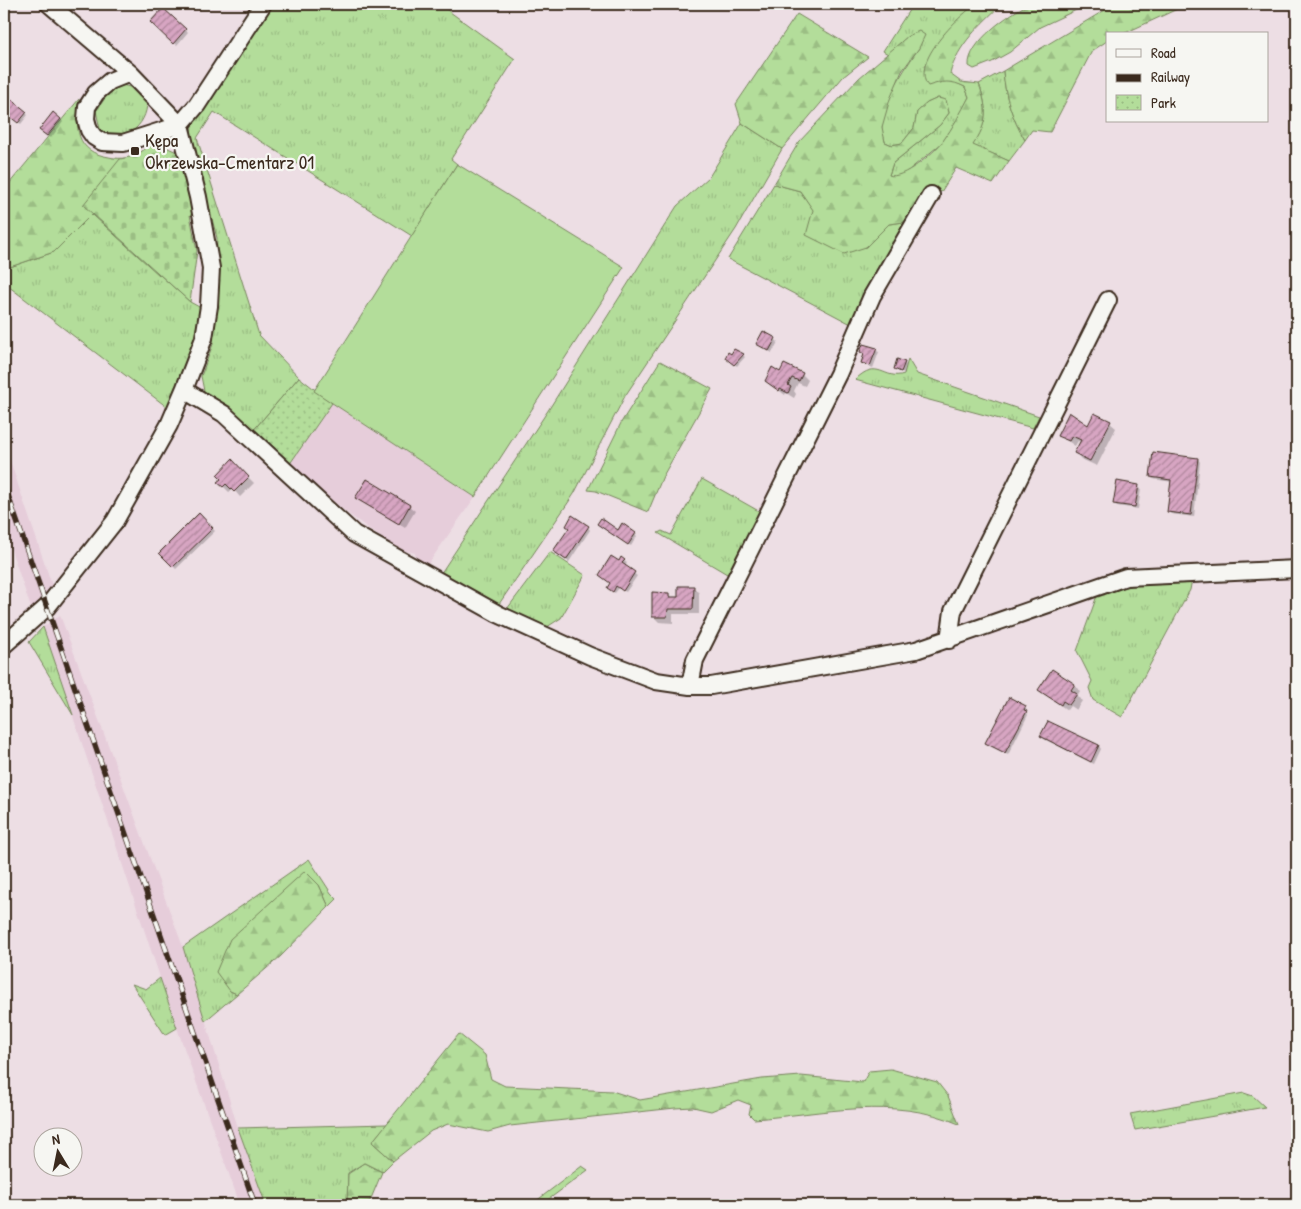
<svg xmlns="http://www.w3.org/2000/svg" width="1301" height="1209" viewBox="0 0 1301 1209" font-family="'Patrick Hand',sans-serif">
  <style>
    .built { fill: #e6cdda }
    .grass { fill: url(#grass-tufts); stroke: #77845c }
    .forest { fill: url(#forest-firs); stroke: #77845c }
    .cemetery { fill: url(#cemetery-stones); stroke: #77845c }
    .park { fill: url(#park-dots); stroke: #77845c }
    .pitch { fill: #b3dd9a; stroke: #77845c }
    .shadow { fill: #0003 }
    .building { fill: url(#building-hatch); stroke: #3b2a1e }
    .lines { fill: none; stroke-linecap: round; stroke-linejoin: round }
    .minor-casing { stroke: #3b2a1e; stroke-width: 20 }
    .minor { stroke: #f6f6f2; stroke-width: 16 }
    .rail-casing { stroke: #3b2a1e; stroke-width: 5.5 }
    .rail { stroke: #f6f6f2; stroke-width: 4; stroke-dasharray: 11; stroke-linecap: butt }
    .poi-dot { fill: #3b2a1e; stroke: #f6f6f2; stroke-width: 2 }
    .labels { text-anchor: middle; stroke-width: 4.5; stroke-linejoin: round; paint-order: stroke }
    .poi-label { font-size: 19px; fill: #3b2a1e; stroke: #f6f6f2; text-anchor: start }
  </style>
  <defs>
    <pattern id="grass-tufts" width="24" height="20" patternUnits="userSpaceOnUse" patternTransform="scale(1.25)"><rect width="24" height="20" fill="#b3dd9a"/><path d="M3 7l-1-3M5 7V3M7 7l1-3M15 17l-1-3M17 17v-4M19 17l1-3" fill="none" stroke="#9bbe84"/></pattern>
    <pattern id="forest-firs" width="22" height="20" patternUnits="userSpaceOnUse" patternTransform="scale(1.25)"><rect width="22" height="20" fill="#b3dd9a"/><path d="M5 1l3.5 6h-7zM16 11l3.5 6h-7z" fill="#9bbe84"/></pattern>
    <pattern id="cemetery-stones" width="16" height="16" patternUnits="userSpaceOnUse" patternTransform="scale(1.25)"><rect width="16" height="16" fill="#b3dd9a"/><path d="M2 7V4a2 2 0 0 1 4 0v3zM10 15v-3a2 2 0 0 1 4 0v3z" fill="#9bbe84"/></pattern>
    <pattern id="park-dots" width="8" height="8" patternUnits="userSpaceOnUse" patternTransform="scale(1.25)"><rect width="8" height="8" fill="#b3dd9a"/><path d="M2 2h.1M6 6h.1" fill="none" stroke="#9bbe84" stroke-width="1.8" stroke-linecap="round"/></pattern>
    <pattern id="building-hatch" width="6" height="6" patternUnits="userSpaceOnUse" patternTransform="scale(1.25)"><rect width="6" height="6" fill="#d7a5c2"/><path d="M-1 1l2-2M0 6l6-6M5 7l2-2" fill="none" stroke="#b0879d"/></pattern>
  </defs>
  <rect width="100%" height="100%" fill="#eddee4"/>
  <filter id="ink" filterUnits="userSpaceOnUse"><feTurbulence type="fractalNoise" baseFrequency=".02" numOctaves="2"/><feDisplacementMap in="SourceGraphic" scale="10" xChannelSelector="R" yChannelSelector="G"/><feConvolveMatrix kernelMatrix="1 2 1 2 8 2 1 2 1" color-interpolation-filters="sRGB"/></filter>
  <g filter="url(#ink)">
    <path class="built" d="M332,403L475,497L428,564L416,558L415,553L397,549L350,515L289,465Z
      M4,443L54,591L31,608L4,529Z
      M60,615L183,947L238,1128L266,1205H240L177,1028L43,627Z"/>
    <path class="grass" d="M272,4H439L515,59L451,159L457,164L412,236L214,112L197,138L259,335L299,377L252,432L204,391L201,376L213,344L217,238L191,139L192,122Z
      M913,4H976C953,21 938,42 924,67L943,81L955,82L965,87L969,97L959,118L942,143L903,175L893,177L889,175L893,163L940,125L949,113L946,101L938,98L927,103L917,112L914,128L902,143L892,145L885,142C884,137 881,131 882,126C883,101 905,68 919,48L908,36L888,54L883,51Z
      M1003,71C1005,97 1012,118 1025,140L1009,161L972,145C988,123 988,109 979,84Z
      M122,85L134,88L147,101C148,126 121,148 100,129L96,111L110,91Z
      M742,123L782,149L736,229L625,396L574,494L499,604L439,576L549,409L677,206L709,177Z
      M774,184L800,191L814,210L866,247L889,224L904,222L851,324L728,259Z
      M92,214L190,302L201,308L187,366L167,407L4,283V269L54,252Z
      M908,359L917,374L1039,416L1033,428L855,380C878,357 884,381 904,374Z
      M702,479L764,514L732,577L658,533L662,531L671,535Z
      M550,552L585,575L561,618L547,627L507,609Z
      M1192,579L1190,590L1122,717L1093,700L1089,688L1092,681L1077,651L1098,593L1146,583Z
      M43,627L73,715L29,642Z
      M309,859L331,893L337,899L329,907L319,885L230,991L237,994L205,1021L183,947Z
      M160,978L177,1028L165,1035L132,984L146,989Z
      M1244,1093L1253,1096L1265,1107L1135,1130L1130,1114Z
      M387,1124L372,1142L393,1161L382,1172L364,1163L348,1173L347,1205H266L238,1128Z
      M582,1166L588,1170L541,1205H531Z"/>
    <path class="forest" d="M976,4H1002C981,24 957,45 950,74L961,82L979,84C988,109 988,123 973,145L1009,161L993,184L956,168L941,192L931,188L924,193L904,222L889,224L866,247L844,254L806,235L813,210L800,191L774,184L799,142L859,78L908,36L919,31L925,35L919,48L902,71L890,99L882,127L885,142L892,145L902,143L914,128L917,112L927,103L938,98L946,100L949,113L940,125L893,163L889,175C901,181 935,152 943,141C953,127 961,112 969,97L965,87C951,80 943,81 928,86C910,62 958,17 976,4Z
      M1029,4H1089L1040,27L1010,52L992,62L974,69L969,66C967,43 1010,13 1029,4Z
      M1115,4H1188L1123,34H1107V41L1092,51L1050,132L1032,130L1025,140C1012,118 1005,97 1003,71Z
      M797,14L868,57L843,77L782,149L742,123L736,104Z
      M79,99C75,127 75,152 109,157C117,159 127,159 136,155C143,152 149,146 155,142L193,215L153,225L159,275L92,214L54,252L4,269V190Z
      M660,361L712,389L663,476L648,512L596,491L588,490L622,421Z
      M305,871L319,885L329,907L281,956L237,994L230,991L216,972L230,939Z
      M459,1034L485,1055L491,1079L505,1086L612,1091L640,1100L762,1079L801,1076L863,1082L869,1071L891,1069L937,1082L948,1096L959,1124C894,1095 821,1114 754,1119L749,1114L751,1105L738,1100L711,1111L693,1107L675,1108L510,1126L488,1132L448,1124L431,1131L393,1161L372,1142Z
      M364,1163L382,1172L370,1201L347,1205L348,1174Z"/>
    <path class="cemetery" d="M155,142L179,153L193,215H190L197,251L190,302L83,205L120,159L135,156Z"/>
    <path class="park" d="M299,377L332,403L289,465L252,432Z"/>
    <path class="pitch" d="M457,164L624,267L475,497L314,391Z"/>
    <path class="shadow" d="M164,10L188,32L177,45L152,22Z
      M4,94L28,115L21,124L4,111Z
      M61,119L63,122L51,138L43,132Z
      M775,339L778,342L772,353L758,344Z
      M863,345L879,352L873,368L862,363L865,355L861,352Z
      M743,355L745,357L737,366L729,360Z
      M904,363L906,365L904,373L895,369Z
      M781,373L802,374L808,380L805,386L798,383L794,391L796,394L794,398L786,393L785,395L767,381Z
      M1110,423L1116,428L1097,466L1081,459L1076,453L1081,442L1078,441L1075,446L1059,435Z
      M1198,459L1200,462L1194,517L1171,514L1168,511L1172,482L1153,479L1151,477Z
      M232,461L254,483L240,497L233,489L229,492L219,482Z
      M1138,486L1141,489L1138,509L1117,506L1114,503Z
      M357,497L409,506L415,511L405,528Z
      M199,515L215,531L176,569L160,553Z
      M601,526L635,534L637,536L631,546Z
      M588,527L590,530L569,562L557,554Z
      M624,561L627,563L625,566L637,576L626,592L619,588L615,593L611,590L619,562Z
      M693,587L699,593V614H673V623L659,622L653,616L669,594L673,598H679Z
      M1074,685L1080,691L1077,696L1082,701L1076,710L1070,706L1067,710L1039,690Z
      M1025,707L1028,715L1008,755L986,743Z
      M1048,722L1099,746L1101,749L1094,764L1044,739L1041,736Z"/>
    <path class="building" d="M163,8L186,29L173,44L150,22Z
      M4,93L27,112L18,123L4,112Z
      M53,112L61,119L47,136L39,130Z
      M763,331L776,338L769,351L756,344Z
      M863,344L877,348L870,366L861,363L864,354L860,352Z
      M734,349L744,354L734,365L725,358L728,352L731,354Z
      M897,359L905,362L901,372L894,369Z
      M784,364L803,373L799,381L792,378L788,385L791,387L788,393L780,389L779,391L765,381L772,367L780,372Z
      M1069,412L1088,425L1094,413L1111,421L1090,461L1074,453L1081,440L1072,436L1069,441L1057,436Z
      M1153,452L1198,458L1191,515L1167,512L1171,480L1150,477Z
      M232,459L249,477L234,492L226,484L223,487L217,482L221,479L217,475Z
      M367,479L410,505L399,524L355,498Z
      M1117,481L1139,485L1135,507L1113,504Z
      M199,513L213,528L173,567L159,553Z
      M572,515L589,526L566,560L553,551L569,528L566,526Z
      M601,518L618,530L622,523L636,533L628,545L597,524Z
      M611,556L619,561L621,557L625,560L622,563L635,572L623,591L616,586L613,592L607,588L610,583L599,575Z
      M678,586H694L693,609H668L667,617H652V592L669,593V597H678Z
      M1052,669L1075,684L1071,690L1077,694L1069,705L1063,701L1061,705L1038,690Z
      M1009,697L1026,706L1024,710L1027,711L1005,753L985,743Z
      M1048,721L1099,745L1091,762L1040,736Z"/>
    <g class="lines">
      <defs>
        <path id="minor" d="M130,73L110,81L96,93L87,107L86,119L89,130L94,137L102,142L123,143L180,125L197,105L263,4
          M184,390L224,414L354,534L498,614L590,656L656,681L690,686H711L916,650L1126,577L1297,569
          M949,640L953,611L1108,300
          M4,645L47,607L115,521L169,425L184,390L204,338L209,306L211,268L198,197L180,125L130,73L49,4
          M690,686L695,660L838,374L872,296L931,195"/>
      </defs>
      <use href="#minor" class="minor-casing"/>
      <use href="#minor" class="minor"/>
      <defs>
        <path id="rail" d="M4,484L255,1205"/>
      </defs>
      <use href="#rail" class="rail-casing"/>
      <use href="#rail" class="rail"/>
    </g>
  </g>
  <rect class="poi-dot" x="130" y="146" width="10" height="10" rx="2.5"/>
  <g class="labels">
    <g class="poi-label">
      <text x="145" y="147">Kępa<tspan x="145" dy="22">Okrzewska-Cmentarz 01</tspan></text>
    </g>
  </g>
  <rect width="1301" height="1209" fill="none" stroke="#f6f6f2" stroke-width="20"/>
  <rect x="10" y="10" width="1281" height="1189" fill="none" stroke="#3b2a1e" stroke-width="2" filter="url(#ink)"/>
  <rect x="1106" y="32" width="162" height="90" fill="#f6f6f2" stroke="#aba49d"/>
  <rect x="1116" y="49" width="25" height="8" fill="#f6f6f2" stroke="#aba49d"/>
  <text x="1151" y="58" font-size="15" fill="#3b2a1e">Road</text>
  <rect x="1116" y="74" width="25" height="8" fill="#3b2a1e" stroke="#aba49d"/>
  <text x="1151" y="82" font-size="15" fill="#3b2a1e">Railway</text>
  <rect x="1116" y="95" width="25" height="15" fill="url(#park-dots)" stroke="#aba49d"/>
  <text x="1151" y="108" font-size="15" fill="#3b2a1e">Park</text>
  <g transform="translate(58 1152) rotate(350)"><circle r="24" fill="#f6f6f2" stroke="#aba49d"/>
  <path d="M0-4L9 19L0 12L-9 19Z" fill="#3b2a1e"/>
  <text y="-8" font-size="14" font-weight="bold" text-anchor="middle" fill="#3b2a1e">N</text>
  </g>
</svg>
